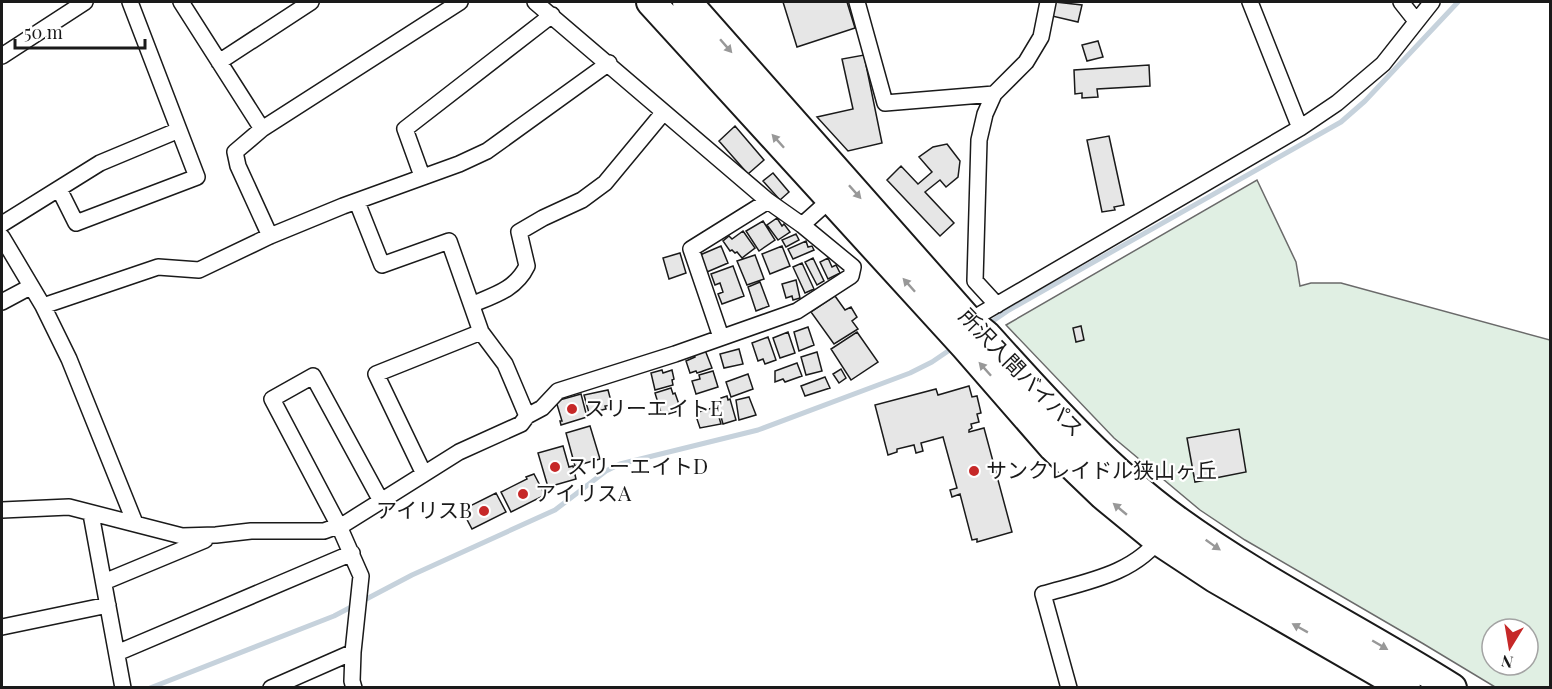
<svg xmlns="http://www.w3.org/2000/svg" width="1552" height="689" viewBox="0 0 1552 689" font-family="'Playfair Display','Noto Sans JP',serif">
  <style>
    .green { fill: #e0efe3; stroke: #6a6a6a; stroke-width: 1.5; fill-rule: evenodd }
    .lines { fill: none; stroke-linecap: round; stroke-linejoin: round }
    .stream { stroke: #c6d2dc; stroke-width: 5 }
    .building { fill: #e6e6e6; stroke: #1a1a1a; stroke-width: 1.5 }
    .street-casing { stroke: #1a1a1a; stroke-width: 18 }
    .highway-casing { stroke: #1a1a1a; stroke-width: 32 }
    .street { stroke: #fff; stroke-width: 15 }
    .highway { stroke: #fff; stroke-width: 28 }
    .oneway { fill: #989898 }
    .poi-dot { fill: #c62828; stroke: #fff; stroke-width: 2 }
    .labels { text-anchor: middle; stroke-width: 4.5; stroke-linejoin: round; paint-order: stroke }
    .street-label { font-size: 21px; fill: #1a1a1a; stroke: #fff }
    .poi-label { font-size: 21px; fill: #1a1a1a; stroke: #fff; text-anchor: start }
  </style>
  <rect width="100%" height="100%" fill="#fff"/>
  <path class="green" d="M1257,180L1296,262L1300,286L1311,283H1341L1550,340V687H1495L1422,643L1245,540L1200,510L1114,438L1006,325ZM1492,629H1528V665H1492Z"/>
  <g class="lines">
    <path class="stream" d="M987,325L1009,310L1341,122L1365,101L1458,2
      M150,688L334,616L412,575L555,510L606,471L620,464L758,430L910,373L932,362L954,347"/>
  </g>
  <path class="building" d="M783,2H847L855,28L797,47Z
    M1055,2L1082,5L1078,22L1052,16Z
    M1098,41L1103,57L1087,61L1082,45Z
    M864,55L882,143L848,151L817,117L853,109L842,59Z
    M1149,65L1150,86L1097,89L1098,97L1082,98V93L1075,94L1074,70Z
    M735,126L764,160L748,174L719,141Z
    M1109,136L1124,205L1114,207L1115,210L1102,212L1087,140Z
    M947,144L960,161L958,177L946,187L940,180L925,192L954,223L940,236L887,180L901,166L918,184L932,172L919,157L933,147Z
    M773,173L789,192L780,200L763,181Z
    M777,218L782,226L784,224L790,232L778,240L767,225Z
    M763,221L775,240L759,251L746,231Z
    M743,231L755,248L742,258L737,252L735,253L732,250L730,251L723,241L729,236L732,239Z
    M796,234L799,240L786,247L782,240Z
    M806,241L808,247L812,246L814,250L793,259L788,249Z
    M721,246L728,263L707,272L700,255Z
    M782,246L790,266L770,274L762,254Z
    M680,253L686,273L669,279L663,258Z
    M755,255L764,279L747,285L737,261Z
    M813,258L824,281L817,285L805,262Z
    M828,258L832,267L836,265L840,273L828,279L820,262Z
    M802,263L814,289L805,293L793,267Z
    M733,266L744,296L722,304L718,294L723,292L720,283L715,285L711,274Z
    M796,280L800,298L793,300L792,296L786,298L782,284Z
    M760,282L769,306L756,311L748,287Z
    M835,296L845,310L851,307L857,317L852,321L858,329L834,344L811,312Z
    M1081,326L1084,340L1076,342L1073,328Z
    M808,327L814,345L799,351L794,332Z
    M788,332L795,353L780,358L773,338Z
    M857,332L878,362L851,380L831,349Z
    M768,337L776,360L765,364L763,359L758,361L752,343Z
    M739,349L743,364L724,368L720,354Z
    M705,350L712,368L697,373L696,371L690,373L686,361L695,357L694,354Z
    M817,352L822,371L806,375L801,357Z
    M797,363L802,376L785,382L783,379L775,382V371Z
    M841,369L846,378L839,383L833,374Z
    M662,370L663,373L672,370L674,379L672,380L673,385L655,390L651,373Z
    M713,371L718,387L696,394L692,381L700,379L699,375Z
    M748,374L753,389L731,397L726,382Z
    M825,377L830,388L805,396L801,386Z
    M969,386L972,397L977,396L981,413L977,414L979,422L971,424L972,428L969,430V432L984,428L1012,532L977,542V539L972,540L960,494L952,497L950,490L957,488L943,437L921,443L923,451L916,453L914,445L897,449V452L888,455L875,405L936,389L938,395Z
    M671,388L673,394L675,393L681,410L662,416L655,393Z
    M608,390L612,405L605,406L606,409L589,413L584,395Z
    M581,394L587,417L561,425L560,421H562L556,401Z
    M727,396L728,400L730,399L736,420L723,424L717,402L722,401L721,398Z
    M749,397L756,415L739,420L736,400Z
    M716,407L721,424L700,428L695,413Z
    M590,426L600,459L575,466L566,433Z
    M1239,429L1246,472L1195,482L1187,438Z
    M563,446L569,467L573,466L576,479L548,487L538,453Z
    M534,474L545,495L511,512L501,492L527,479L526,477Z
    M496,493L506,512L472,529L462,510Z"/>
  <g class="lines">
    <defs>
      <path id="street" d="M181,2L262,129
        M857,2L885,103L994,94
        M1250,2L1300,128
        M1401,2L1416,21
        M2,56L85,2
        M219,62L311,2
        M422,176L405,129L552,15
        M59,189L76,223L197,177L179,130
        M2,224L100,163L179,130L130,2
        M802,225L831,199
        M270,236L238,166L235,152L262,129L460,2
        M2,237L43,306L69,359L135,523
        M2,302L30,287
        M473,304C495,295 516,289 527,266L519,232L543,218L582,200L605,183L663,113
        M997,305L975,281L979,140L985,114L994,94L1026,62L1041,37L1048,2
        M43,306L158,267L199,270L270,236L343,206L459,164L487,151L609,63
        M969,321L1300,128L1337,103L1383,64L1432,2
        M721,337L691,249L768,201
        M527,416L542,408L558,391L675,354L797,311L851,276L853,267L802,225L768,201L535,2
        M424,474L376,374L481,332
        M2,510L69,507L182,536L216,535L251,531H324L346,523L459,452L521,424L527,416L505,364L481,332L449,241L382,265L357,202
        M91,514L123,688
        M104,582L205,540
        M2,627L108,605
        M117,653L352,553
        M271,688L353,652
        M354,688L352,681L353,652L361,576L339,526L272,399L313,376L381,501
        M1069,688L1043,594C1085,582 1136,574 1162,535"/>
      <path id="highway" d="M651,2L965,346L1053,447L1103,495L1159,541L1215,578L1406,688
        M687,2L969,321L986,335C1045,400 1104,467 1175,519C1263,583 1360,630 1452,688"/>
    </defs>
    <use href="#street" class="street-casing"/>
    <use href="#highway" class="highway-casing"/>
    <use href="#street" class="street"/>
    <use href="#highway" class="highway"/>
  </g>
  <defs><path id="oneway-solid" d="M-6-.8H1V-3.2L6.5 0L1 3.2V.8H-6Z" transform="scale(1.5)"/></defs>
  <g class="oneway">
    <use href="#oneway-solid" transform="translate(726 46) rotate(49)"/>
    <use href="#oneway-solid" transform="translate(778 141) rotate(-132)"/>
    <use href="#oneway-solid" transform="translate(855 192) rotate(48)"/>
    <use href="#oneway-solid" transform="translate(909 285) rotate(-132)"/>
    <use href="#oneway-solid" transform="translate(985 369) rotate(-132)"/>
    <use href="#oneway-solid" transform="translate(1120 509) rotate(-140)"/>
    <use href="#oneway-solid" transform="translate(1213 545) rotate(35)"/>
    <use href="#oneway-solid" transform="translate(1300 628) rotate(-151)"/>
    <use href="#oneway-solid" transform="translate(1380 645) rotate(30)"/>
  </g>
  <g class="poi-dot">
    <circle cx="572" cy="409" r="6"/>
    <circle cx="555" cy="467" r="6"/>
    <circle cx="974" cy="471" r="6"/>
    <circle cx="523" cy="494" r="6"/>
    <circle cx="484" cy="511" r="6"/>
  </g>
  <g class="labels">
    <g class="street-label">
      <text transform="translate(1021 373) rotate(46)" y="7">所沢入間バイパス</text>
    </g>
    <g class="poi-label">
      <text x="584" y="416">スリーエイトE</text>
      <text x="567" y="474">スリーエイトD</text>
      <text x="986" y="478">サンクレイドル狭山ヶ丘</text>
      <text x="535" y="501">アイリスA</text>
      <text x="472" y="518" text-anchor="end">アイリスB</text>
    </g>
  </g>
  <rect width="1552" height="689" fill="none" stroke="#1a1a1a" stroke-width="6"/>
  <g transform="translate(1510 647) rotate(191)"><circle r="28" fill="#ffffff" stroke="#a3a3a3" stroke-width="1.5"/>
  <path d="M0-4.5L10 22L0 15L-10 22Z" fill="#c62828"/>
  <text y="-9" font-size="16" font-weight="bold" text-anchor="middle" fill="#1a1a1a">N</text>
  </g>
  <path d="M15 39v9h130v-9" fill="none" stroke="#1a1a1a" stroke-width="3"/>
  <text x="24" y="39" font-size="18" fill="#1a1a1a" stroke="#ffffff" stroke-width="4.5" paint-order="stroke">50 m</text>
</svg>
